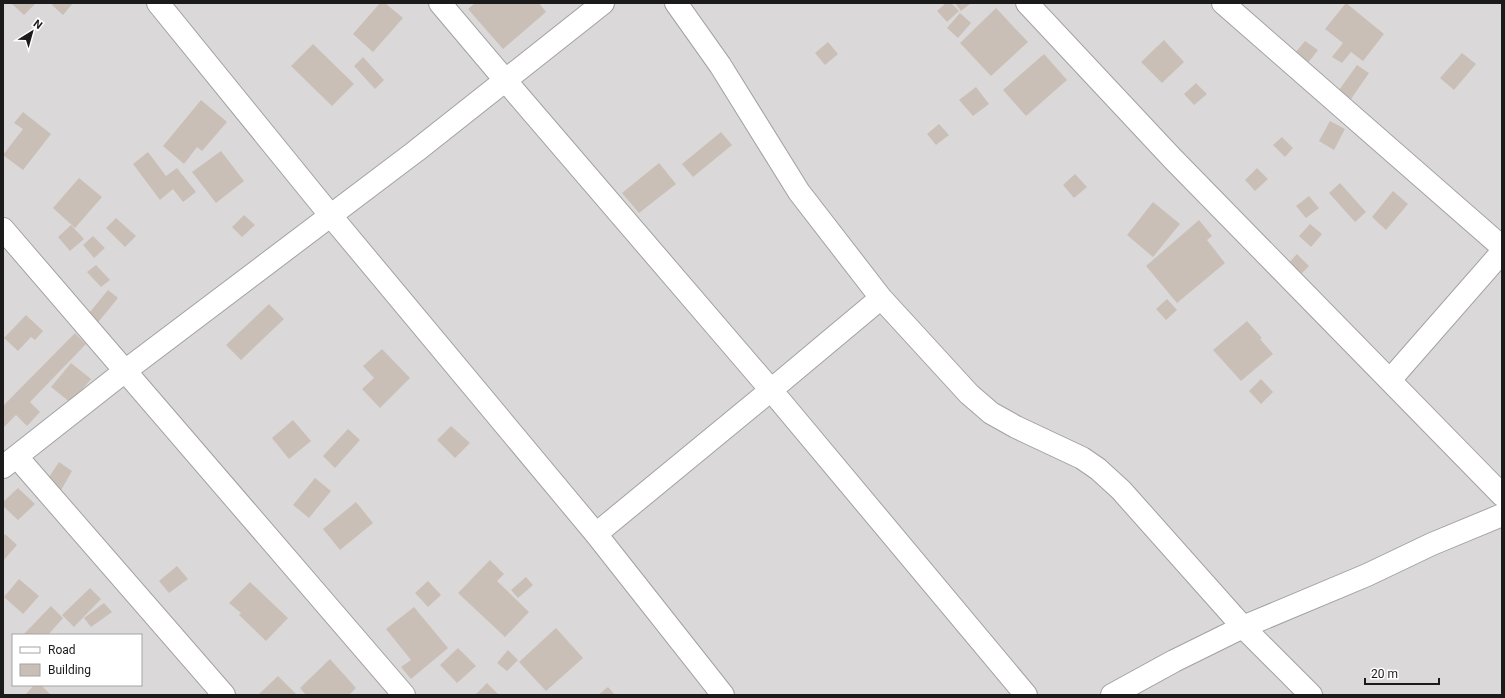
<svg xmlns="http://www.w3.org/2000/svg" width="1505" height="698" viewBox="0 0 1505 698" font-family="Roboto,sans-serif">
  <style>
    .residential { fill: #dad8d8; fill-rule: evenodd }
    .building { fill: #cabfb6 }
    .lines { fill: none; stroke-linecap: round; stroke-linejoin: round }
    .minor-casing { stroke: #a2a2a2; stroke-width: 24 }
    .minor { stroke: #fff; stroke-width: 22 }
  </style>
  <rect width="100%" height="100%" fill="#eee9e0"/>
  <path class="residential" d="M3,3H1502V695H3ZM13,635H141V685H13Z"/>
  <path class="building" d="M11,3H36L24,15Z
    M53,3H73L63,15L52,5Z
    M380,3H385L403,18L373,52L353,34Z
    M475,3H539L546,12L503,49L468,9Z
    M946,3H951L959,11L947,22L937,11Z
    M955,3H971L961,11Z
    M1346,3L1384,34L1363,61L1351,52L1342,63L1332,57L1343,43L1325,29Z
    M996,8L1028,42L991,76L960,43Z
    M960,13L971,23L958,38L947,28Z
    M1164,40L1184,62L1162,83L1141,62Z
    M1305,41L1318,50L1308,63L1295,53Z
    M828,42L838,54L825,65L815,53Z
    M313,44L354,84L332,106L291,66Z
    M1462,53L1476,64L1454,90L1440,78Z
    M1044,54L1067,80L1026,116L1003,90Z
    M363,57L384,80L375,89L354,66Z
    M1357,65L1369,73L1351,99L1339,90Z
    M1196,83L1207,94L1194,105L1184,94Z
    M976,87L989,104L973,116L959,100Z
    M201,100L227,122L202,151L197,147L184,164L163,146Z
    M23,112L51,134L23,170L3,155L23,129L14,123Z
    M1330,121L1345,129L1334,150L1319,141Z
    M939,124L949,135L936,145L927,134Z
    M721,132L732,145L693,177L682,164Z
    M1282,137L1293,148L1285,157L1273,145Z
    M221,151L244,181L216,203L192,172Z
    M148,152L166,176L177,168L196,192L183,202L173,189L160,200L133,164Z
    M659,163L676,184L639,213L622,193Z
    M1257,168L1268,179L1255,191L1245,180Z
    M1075,174L1087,187L1074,198L1063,185Z
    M79,178L102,197L75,228L53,208Z
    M1340,183L1366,212L1355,222L1329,193Z
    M1393,191L1408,204L1386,230L1372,217Z
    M1309,196L1319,208L1306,218L1296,206Z
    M1153,202L1180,224L1153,257L1127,235Z
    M244,215L255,225L242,237L232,227Z
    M116,218L136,236L125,247L106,228Z
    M1199,220L1212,236L1207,240L1225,263L1177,303L1146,266Z
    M1310,224L1322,234L1311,247L1299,236Z
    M71,225L84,239L70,251L58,237Z
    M93,236L105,248L94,258L83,245Z
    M1297,254L1309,266L1298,277L1286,266Z
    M96,265L110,280L101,287L87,272Z
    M108,290L118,298L95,326L85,318Z
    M1167,299L1177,310L1166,320L1156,309Z
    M269,304L284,319L241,360L226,345Z
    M26,315L43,331L35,340L31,337L18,351L4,338Z
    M1247,321L1262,338L1260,339L1273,354L1241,381L1213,350Z
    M75,333L86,344L30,402L40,412L27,426L16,415L3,428V406Z
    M382,349L410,378L380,408L362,389L374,378L363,366Z
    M71,363L91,379L71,403L51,387Z
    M1261,379L1273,392L1261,404L1249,391Z
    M293,420L311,441L289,459L272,438Z
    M451,426L470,443L455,458L437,440Z
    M348,429L360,440L335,468L323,456Z
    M59,462L72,471L60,492L45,483Z
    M315,478L331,491L309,518L293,505Z
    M18,488L35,504L18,520L3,506V502Z
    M356,502L373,523L340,550L323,529Z
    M5,534L17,545L3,561V537Z
    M490,560L504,574L497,581L529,612L505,637L458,593Z
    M177,566L188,579L169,593L159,581Z
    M526,577L533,585L518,598L511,590Z
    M19,579L39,596L23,614L4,597Z
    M428,581L441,595L428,607L415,593Z
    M250,582L288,618L266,641L239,615L241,613L229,603Z
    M90,588L101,599L74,627L62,615Z
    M104,603L112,612L91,627L84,618Z
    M51,606L63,618L48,635H23Z
    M414,607L448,648L411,679L401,667L411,660L386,629Z
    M556,628L583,658L546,691L519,662Z
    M458,648L476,666L457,683L440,665Z
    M508,650L518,660L507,671L497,663Z
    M330,659L356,688L349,695H306L300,688Z
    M278,676L297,695H258Z
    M487,683L499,695H475Z
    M34,685H41L51,695H25Z
    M608,687L615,695H598Z"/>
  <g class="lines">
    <defs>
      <path id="minor" d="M158,3L331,216L596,534L723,695
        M440,3L505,80L771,390L1026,695
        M676,3L720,65L799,192L881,298L969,394L991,413L1016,427L1082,458L1098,469L1121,490L1243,627L1311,695
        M1027,3L1173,159L1502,495
        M1223,3L1502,247
        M3,229L404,695
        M1390,380L1502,252
        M17,457L224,695
        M3,467L125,371L416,151L603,3
        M596,534L771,390L881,298
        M1112,695L1174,661L1243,627L1367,575L1432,544L1502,515"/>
    </defs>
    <use href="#minor" class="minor-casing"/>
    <use href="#minor" class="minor"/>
  </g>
  <rect width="1505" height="698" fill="none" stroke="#1b1b1b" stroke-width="8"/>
  <rect x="12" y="634" width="130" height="52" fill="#ffffff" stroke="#a4a4a4"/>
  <rect x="20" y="647" width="20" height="6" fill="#ffffff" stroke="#a4a4a4"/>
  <text x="48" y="654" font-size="12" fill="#1b1b1b">Road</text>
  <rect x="20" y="664" width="20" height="12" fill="#cabfb6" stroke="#a4a4a4"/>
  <text x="48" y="674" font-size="12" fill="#1b1b1b">Building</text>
  <g transform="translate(32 32) rotate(37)" stroke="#ffffff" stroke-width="3" paint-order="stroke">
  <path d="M0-3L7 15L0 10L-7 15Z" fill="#1b1b1b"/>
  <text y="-6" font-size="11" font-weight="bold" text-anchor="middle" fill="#1b1b1b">N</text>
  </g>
  <path d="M1365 678v6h74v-6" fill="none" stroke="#1b1b1b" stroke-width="2"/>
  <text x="1371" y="678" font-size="12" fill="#1b1b1b" stroke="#ffffff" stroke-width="3" paint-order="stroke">20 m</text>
</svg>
